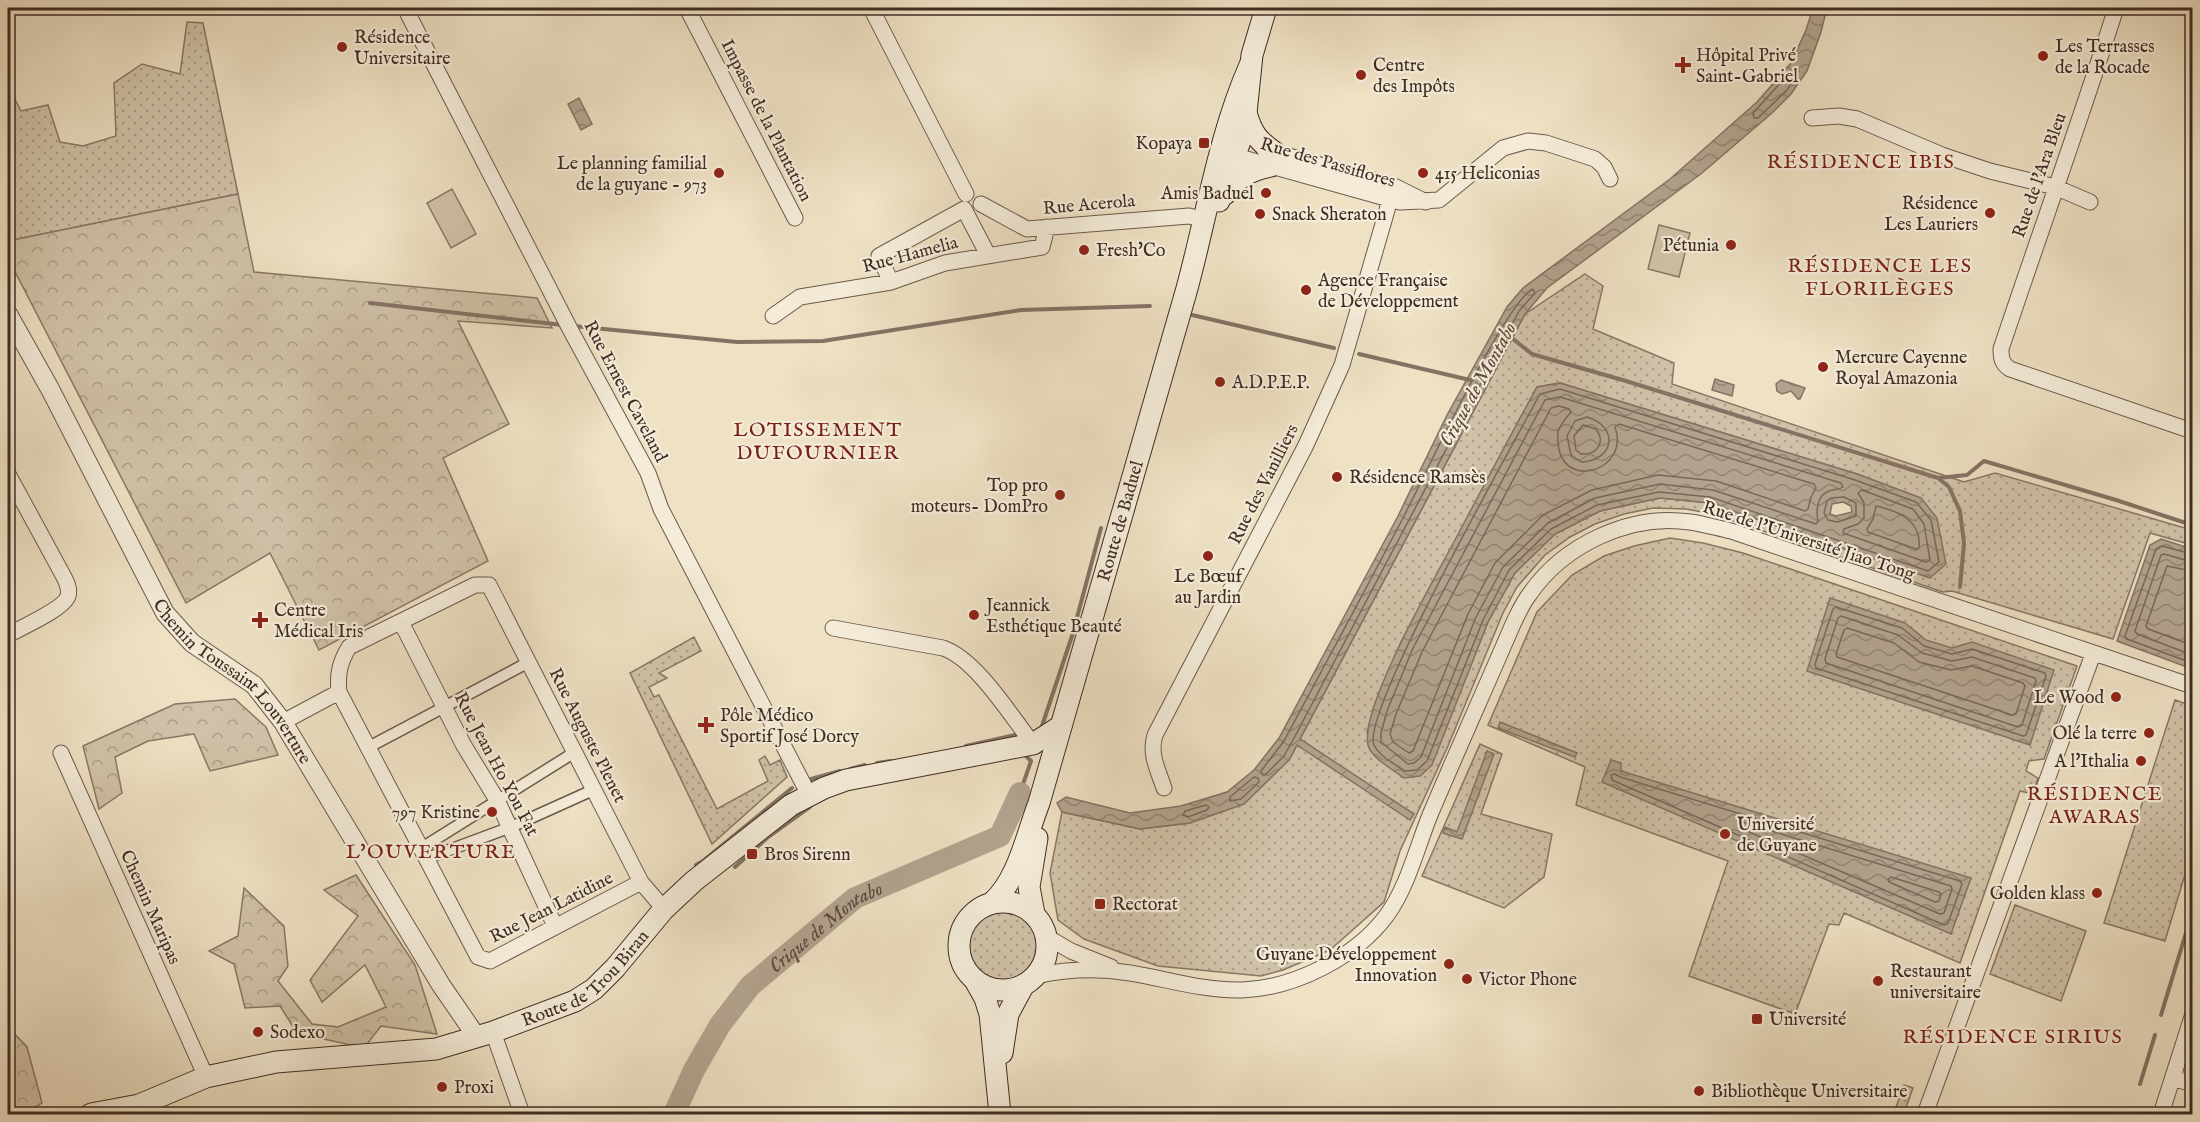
<svg xmlns="http://www.w3.org/2000/svg" width="2200" height="1122" viewBox="0 0 2200 1122" font-family="'IM FELL English',serif">
  <style>
    .grass { fill: url(#grass-dots); stroke: #876; stroke-width: 1.5; fill-rule: evenodd }
    .forest { fill: url(#forest-crowns); stroke: #876; stroke-width: 1.5 }
    .garden { fill: #d0c2a9; stroke: #876; stroke-width: 1.5 }
    .water { fill: url(#water-waves); stroke: #847364; stroke-width: 1.5; fill-rule: evenodd }
    .lines { fill: none; stroke-linecap: round; stroke-linejoin: round }
    .shore { stroke: #786859; stroke-width: 1.5 }
    .stream { stroke: #847364; stroke-width: 4 }
    .river { stroke: #b2a38e; stroke-width: 22 }
    .pedestrian-casing { stroke: #6b594c; stroke-width: 13 }
    .minor-casing { stroke: #6b594c; stroke-width: 17 }
    .tertiary-casing { stroke: #6b594c; stroke-width: 20 }
    .secondary-casing { stroke: #3f2c24; stroke-width: 23 }
    .pedestrian { stroke: #f4ecd9; stroke-width: 10 }
    .minor { stroke: #f4ecd9; stroke-width: 15 }
    .tertiary { stroke: #f4ecd9; stroke-width: 18 }
    .secondary { stroke: #f4ecd9; stroke-width: 21 }
    .poi-dot { fill: #8f2418; stroke: #f4ecd9; stroke-width: 2 }
    .labels { text-anchor: middle; stroke-width: 4.5; stroke-linejoin: round; paint-order: stroke }
    .poi-label { font-size: 18px; fill: #3f2c24; stroke: #f4ecd9; text-anchor: start }
    .street-label { font-size: 18px; fill: #3f2c24; stroke: #f4ecd9 }
    .neighbourhood-label { font-size: 20px; letter-spacing: 1.5px; fill: #7a1f14; stroke: #f4ecd9 }
    .water-label { font-size: 20px; font-style: italic; fill: #5c4a3e; stroke: #f4ecd9 }
  </style>
  <defs>
    <pattern id="grass-dots" width="8" height="8" patternUnits="userSpaceOnUse" patternTransform="scale(1.5)"><rect width="8" height="8" fill="#d0c2a9"/><path d="M2 2h.1M6 6h.1" fill="none" stroke="#aa9e89" stroke-width="1.8" stroke-linecap="round"/></pattern>
    <pattern id="forest-crowns" width="20" height="18" patternUnits="userSpaceOnUse" patternTransform="scale(1.5)"><rect width="20" height="18" fill="#d0c2a9"/><path d="M2 6a3 3 0 1 1 6 0M12 15a3 3 0 1 1 6 0" fill="none" stroke="#aa9e89"/></pattern>
    <pattern id="water-waves" width="16" height="10" patternUnits="userSpaceOnUse" patternTransform="scale(1.5)"><rect width="16" height="10" fill="#b2a38e"/><path d="M0 5q4-4 8 0t8 0" fill="none" stroke="#928574"/></pattern>
  </defs>
  <rect width="100%" height="100%" fill="#eee1c4"/>
  <filter id="stains"><feTurbulence type="fractalNoise" baseFrequency=".00333" numOctaves="4"/><feColorMatrix values="0 0 0 0 .2 0 0 0 0 .09 0 0 0 0 .02 0 0 0 .5 -.17"/></filter>
  <radialGradient id="worn" r=".72"><stop offset=".6" stop-color="#630" stop-opacity="0"/><stop offset="1" stop-color="#630" stop-opacity=".3"/></radialGradient>
  <path class="grass" d="M187,22L203,23L238,194L8,241V86L21,111L48,105L60,142L83,146L116,136L114,83L142,64L180,74Z
    M1585,274L1603,286L1593,329L1674,363L1672,384L1964,482L1995,473L2192,530V545L2150,533L2113,639L1952,591L1943,592L1713,514L1686,509L1653,508L1624,514L1595,524L1570,537L1545,555L1517,587L1503,613L1448,746L1400,851L1384,902L1330,950L1283,970L1261,976L1158,966L1084,939L1058,920L1050,873L1062,812L1140,829L1190,823L1289,760L1525,314ZM1560,383L1857,474L1920,498L1930,578L1710,503L1660,498L1600,511L1555,534L1515,573L1488,622L1464,682L1367,732L1374,706L1401,642L1537,387Z
    M1670,538L1703,543L1743,553L2077,666L2044,759L2029,761L2026,771L2038,778L2033,794L2020,791L1960,963L1844,913L1839,925L1829,924L1795,1014L1689,976L1728,861L1576,805L1585,767L1488,725L1537,612L1572,575L1604,556L1634,546Z
    M694,637L701,651L659,673L667,678L649,687L654,697L659,695L717,809L768,781L759,760L765,756L770,765L780,760L787,777L712,844L630,673Z
    M2175,700L2192,706V851L2165,941L2104,923Z
    M1480,744L1502,754L1481,814L1552,834L1544,877L1504,908L1422,876Z
    M2015,905L2086,931L2061,1001L1990,974Z
    M968 947a36 36 0 1 1 72 0a36 36 0 1 1-72 0Z
    M1904,1085L1913,1088L1905,1110L1896,1107Z"/>
  <path class="forest" d="M238,194L254,272L537,298L552,328L458,321L509,424L443,458L488,561L319,650L270,553L186,603L8,258V241Z
    M235,699L266,727L278,755L210,771L194,734L148,741L115,757L122,793L99,809L83,746L175,704Z
    M356,875L415,965L437,1034L381,1026L364,1048L297,1033L280,1006L245,1008L234,964L209,951L238,936L244,888L284,926L288,966L278,981L312,1024L338,1027L386,1007L365,965L322,1002L310,980L358,916L324,890Z
    M8,1027L27,1047L42,1103L25,1114H8Z"/>
  <path class="garden" d="M452,189L476,234L451,248L427,203Z
    M1659,225L1690,233L1679,277L1648,269Z"/>
  <path class="water" d="M1813,8H1827L1821,32L1807,71L1791,94L1772,113L1702,173L1547,288L1525,314L1300,739L1414,814L1410,820L1297,745L1289,760L1244,804L1190,823L1140,829L1062,812L1057,803L1066,797L1130,813L1181,806L1227,792L1254,770L1279,738L1398,516L1447,415L1507,307L1523,288L1670,179L1757,102L1791,63L1806,30Z
    M579,98L592,124L581,130L568,104Z
    M1715,379L1734,385L1732,396L1712,390Z
    M1781,380L1805,388L1800,399H1798L1791,391L1782,394L1777,391L1776,384Z
    M1560,383L1857,474L1921,498L1937,518L1946,564L1930,578L1710,503L1660,498L1600,511L1555,534L1515,573L1488,622L1432,765L1420,776L1404,778C1394,770 1371,758 1368,745C1360,707 1435,578 1455,540C1482,489 1509,438 1537,387ZM1843,502L1851,506L1852,512L1836,516L1830,514L1832,504Z
    M2161,539L2192,549V669L2117,641L2150,545Z
    M1830,598L1905,623L1926,640L1952,648L1972,642L2054,670L2030,745L1807,671Z
    M1500,722L1577,753L1575,757L1498,728Z
    M1487,751L1494,754L1462,839L1443,833L1445,827L1457,832Z
    M1611,760L1621,763V771L1971,878L1951,934L1602,782Z"/>
  <g class="lines">
    <path class="shore" d="M1794,68H1798L1799,71L1787,90L1758,118H1754L1753,113Z
      M1533,289L1535,293L1519,311L1293,740L1284,756L1266,774L1263,775L1261,771L1284,741C1324,667 1363,594 1402,520C1421,484 1506,300 1533,289Z
      M1560,389L1855,480L1916,502L1931,520L1939,562L1928,571L1710,497L1659,492L1597,505L1551,529L1509,570L1483,620L1427,761L1417,770L1405,771C1396,765 1379,756 1374,745C1360,714 1516,439 1540,394Z
      M1560,397L1841,483L1843,487C1839,490 1834,489 1829,491C1817,495 1816,511 1818,521L1816,524L1713,490L1660,484L1595,498L1548,523L1503,567L1476,617L1421,757L1414,763L1408,764L1381,742V733L1387,711L1413,648L1545,400Z
      M1559,406L1569,409L1571,412C1566,418 1560,424 1558,432C1557,438 1558,444 1559,450C1569,490 1630,468 1615,427L1619,424L1814,484L1816,488L1811,497L1808,509L1805,511L1716,481L1658,475L1592,490L1543,515L1495,563L1468,614L1413,751L1409,753L1393,742L1390,734L1396,714L1422,652L1551,408Z
      M1587,417C1620,427 1614,461 1581,462L1571,455L1567,436L1575,421Z
      M1583,425L1596,429C1606,443 1597,455 1581,454L1576,450L1574,436Z
      M1862,490L1913,509L1924,524L1930,560L1926,562L1843,533L1844,529L1858,524L1864,518V503L1858,493Z
      M1844,497L1856,503V516L1837,522L1828,520L1824,513L1827,501L1831,498Z
      M1876,506C1899,511 1922,521 1919,548L1916,549L1868,532L1867,529L1873,519Z
      M2192,554L2162,546L2156,549L2125,636L2127,639L2192,663
      M2192,562L2164,554L2161,555L2135,631L2137,634L2192,655
      M2192,571L2167,566L2146,626L2148,629L2192,645
      M1836,607L1902,628L1924,646L1952,654L1972,649L2045,673L2046,676L2026,735L2023,736L1816,668L1815,664L1833,609Z
      M1841,616L1898,635L1922,653L1952,661L1972,657L2035,678L2036,681L2022,725L2018,727L1826,663L1825,659L1838,618Z
      M1847,628L1894,643L1919,662L1951,670L1972,666L2023,683L2025,686L2016,714L2012,715L1837,657L1836,654L1844,630Z
      M1615,774L1620,777L1960,881L1962,884L1948,923L1944,925L1612,780L1611,775Z
      M1254,777L1258,778L1259,782L1241,799L1230,801V797Z
      M1206,805L1209,807L1207,810L1188,817L1183,815L1185,811Z
      M1742,822L1951,886L1952,889L1944,913L1940,914L1740,828L1738,824Z
      M1891,877L1939,892L1941,894L1939,901L1935,902L1889,882L1888,879Z"/>
    <path class="stream" d="M370,303L563,325
      M1192,315L1334,348
      M573,326L737,342L823,341L1021,310L1150,306
      M1508,335L1532,354L1626,381L1938,478L1949,487L1960,511L1964,543L1960,587
      M1359,354L1470,380
      M1938,478L1967,475L1984,461L2116,500L2192,525
      M1041,729L1072,636L1101,528
      M966,746L1019,734
      M877,763L891,761
      M850,769L865,765
      M811,779L840,771
      M1020,793L1031,761L1024,754
      M696,865L703,861L792,788
      M735,867L767,838L810,807
      M2161,1015L2192,913
      M2140,1084L2155,1035"/>
    <path class="river" id="s1" d="M674,1114L694,1070L720,1025L750,986L855,898L1000,836L1020,793"/>
    <defs>
      <path id="pedestrian" d="M367,748L529,662
        M420,849L575,752
        M425,859L511,827L593,790"/>
      <path id="minor" d="M405,8L571,331L648,473L661,509L809,795
        M687,8L795,218
        M871,8L966,194
        M2116,8C2080,122 2039,235 2001,349C2001,358 2002,364 2010,369L2192,431
        M1812,118L1839,116L1857,119L1942,155L1990,171L2055,187L2090,202
        M1264,149L1394,186L1426,202
        M1225,153L1400,202L1439,200L1503,148L1528,141L1546,143L1595,159L1604,167L1610,179
        M981,204L1027,229L1189,216L1205,220
        M891,282L879,256L964,209L988,255
        M773,316L800,297L891,282L945,263L1042,247L1047,227
        M8,474L64,577C67,583 70,589 68,596C64,609 20,628 8,635
        M401,622L463,744L497,800L555,926
        M833,628L943,648C976,659 1011,716 1033,744
        M283,722L339,692
        M61,753L206,1077
        M1164,788C1158,770 1149,754 1155,735L1306,445L1342,365L1394,186
        M641,882L490,961L478,957L339,692C337,674 340,662 349,647L475,585H489L641,882L664,909
        M1047,937L1071,951L1111,967
        M1036,976C1067,969 1099,968 1130,973C1167,979 1204,991 1242,990C1295,988 1356,957 1387,915C1408,886 1417,847 1430,815C1457,751 1486,687 1513,624C1518,614 1522,604 1529,595C1563,545 1630,513 1690,522C1704,524 1717,528 1731,531L2192,686
        M493,1032L522,1114
        M2173,1078L2192,1084
        M1925,1114L2093,654
        M2161,1114L2192,1017"/>
      <g id="tertiary">
        <path id="s2" d="M8,314L50,389L165,613L192,643L254,685L283,722L441,985L472,1030L475,1038"/>
      </g>
      <g id="secondary">
        <path d="M1246,113C1252,133 1257,140 1274,152"/>
        <path d="M1225,194C1237,177 1251,170 1271,166"/>
        <path d="M1219,201L1240,141L1246,113L1252,55L1266,8"/>
        <circle cx="1003" cy="946" r="44"/>
        <path id="s3" d="M992,903C1019,878 1026,836 1039,803C1088,632 1137,462 1186,292C1207,216 1218,138 1250,65"/>
        <path d="M1034,914L1029,887L1037,838"/>
        <path d="M976,982L985,998L990,1014L1000,1114"/>
        <path d="M1002,1053L1008,1014L1023,986"/>
        <path id="s4" d="M91,1114L139,1105L206,1077L276,1062L436,1049L493,1032L575,1001L594,989L615,968L664,909L694,881L791,805L824,788L846,780L1033,744L1061,726"/>
      </g>
    </defs>
    <use href="#pedestrian" class="pedestrian-casing"/>
    <use href="#minor" class="minor-casing"/>
    <use href="#tertiary" class="tertiary-casing"/>
    <use href="#secondary" class="secondary-casing"/>
    <use href="#pedestrian" class="pedestrian"/>
    <use href="#minor" class="minor"/>
    <use href="#tertiary" class="tertiary"/>
    <use href="#secondary" class="secondary"/>
  </g>
  <g class="poi-dot">
    <circle cx="342" cy="47" r="6"/>
    <circle cx="2043" cy="56" r="6"/>
    <path d="M1680 56h6v6h6v6h-6v6h-6v-6h-6v-6h6z"/>
    <circle cx="1361" cy="75" r="6"/>
    <rect x="1198" y="137" width="12" height="12" rx="3"/>
    <circle cx="719" cy="173" r="6"/>
    <circle cx="1423" cy="173" r="6"/>
    <circle cx="1266" cy="193" r="6"/>
    <circle cx="1990" cy="213" r="6"/>
    <circle cx="1260" cy="214" r="6"/>
    <circle cx="1731" cy="245" r="6"/>
    <circle cx="1084" cy="250" r="6"/>
    <circle cx="1306" cy="290" r="6"/>
    <circle cx="1823" cy="367" r="6"/>
    <circle cx="1220" cy="382" r="6"/>
    <circle cx="1337" cy="477" r="6"/>
    <circle cx="1060" cy="495" r="6"/>
    <circle cx="1208" cy="556" r="6"/>
    <circle cx="974" cy="615" r="6"/>
    <path d="M257 611h6v6h6v6h-6v6h-6v-6h-6v-6h6z"/>
    <circle cx="2116" cy="697" r="6"/>
    <path d="M703 716h6v6h6v6h-6v6h-6v-6h-6v-6h6z"/>
    <circle cx="2149" cy="733" r="6"/>
    <circle cx="2141" cy="761" r="6"/>
    <circle cx="492" cy="812" r="6"/>
    <circle cx="1725" cy="834" r="6"/>
    <rect x="746" y="848" width="12" height="12" rx="3"/>
    <circle cx="2097" cy="893" r="6"/>
    <rect x="1094" y="898" width="12" height="12" rx="3"/>
    <circle cx="1449" cy="964" r="6"/>
    <circle cx="1467" cy="979" r="6"/>
    <circle cx="1878" cy="981" r="6"/>
    <rect x="1751" y="1013" width="12" height="12" rx="3"/>
    <circle cx="258" cy="1032" r="6"/>
    <circle cx="442" cy="1087" r="6"/>
    <circle cx="1699" cy="1091" r="6"/>
  </g>
  <g class="labels">
    <g class="poi-label">
      <text x="354" y="43">Résidence<tspan x="354" dy="21">Universitaire</tspan></text>
      <text x="2055" y="52">Les Terrasses<tspan x="2055" dy="21">de la Rocade</tspan></text>
      <text x="1696" y="61">Hôpital Privé<tspan x="1696" dy="21">Saint-Gabriel</tspan></text>
      <text x="1373" y="71">Centre<tspan x="1373" dy="21">des Impôts</tspan></text>
      <text x="1192" y="149" text-anchor="end">Kopaya</text>
      <text x="707" y="169" text-anchor="end">Le planning familial<tspan x="707" dy="21">de la guyane - 973</tspan></text>
      <text x="1435" y="179">415 Heliconias</text>
      <text x="1254" y="199" text-anchor="end">Amis Baduel</text>
      <text x="1978" y="209" text-anchor="end">Résidence<tspan x="1978" dy="21">Les Lauriers</tspan></text>
      <text x="1272" y="220">Snack Sheraton</text>
      <text x="1719" y="251" text-anchor="end">Pétunia</text>
      <text x="1096" y="256">Fresh'Co</text>
      <text x="1318" y="286">Agence Française<tspan x="1318" dy="21">de Développement</tspan></text>
      <text x="1835" y="363">Mercure Cayenne<tspan x="1835" dy="21">Royal Amazonia</tspan></text>
      <text x="1232" y="388">A.D.P.E.P.</text>
      <text x="1349" y="483">Résidence Ramsès</text>
      <text x="1048" y="491" text-anchor="end">Top pro<tspan x="1048" dy="21">moteurs- DomPro</tspan></text>
      <text x="1208" y="582" text-anchor="middle">Le Bœuf<tspan x="1208" dy="21">au Jardin</tspan></text>
      <text x="986" y="611">Jeannick<tspan x="986" dy="21">Esthétique Beauté</tspan></text>
      <text x="274" y="616">Centre<tspan x="274" dy="21">Médical Iris</tspan></text>
      <text x="2104" y="703" text-anchor="end">Le Wood</text>
      <text x="720" y="721">Pôle Médico<tspan x="720" dy="21">Sportif José Dorcy</tspan></text>
      <text x="2137" y="739" text-anchor="end">Olé la terre</text>
      <text x="2129" y="767" text-anchor="end">A l'Ithalia</text>
      <text x="480" y="818" text-anchor="end">797 Kristine</text>
      <text x="1737" y="830">Université<tspan x="1737" dy="21">de Guyane</tspan></text>
      <text x="764" y="860">Bros Sirenn</text>
      <text x="2085" y="899" text-anchor="end">Golden klass</text>
      <text x="1112" y="910">Rectorat</text>
      <text x="1437" y="960" text-anchor="end">Guyane Développement<tspan x="1437" dy="21">Innovation</tspan></text>
      <text x="1890" y="977">Restaurant<tspan x="1890" dy="21">universitaire</tspan></text>
      <text x="1479" y="985">Victor Phone</text>
      <text x="1769" y="1025">Université</text>
      <text x="270" y="1038">Sodexo</text>
      <text x="454" y="1093">Proxi</text>
      <text x="1711" y="1097">Bibliothèque Universitaire</text>
    </g>
    <g class="street-label">
      <text transform="translate(767 120) rotate(63)" y="6">Impasse de la Plantation</text>
      <text transform="translate(1328 162) rotate(16)" y="6">Rue des Passiflores</text>
      <text transform="translate(2039 175) rotate(-71)" y="6">Rue de l'Ara Bleu</text>
      <text transform="translate(1089 204) rotate(-5)" y="6">Rue Acerola</text>
      <text transform="translate(910 254) rotate(-15)" y="6">Rue Hamelia</text>
      <text transform="translate(626 391) rotate(62)" y="6">Rue Ernest Caveland</text>
      <text transform="translate(1263 484) rotate(-63)" y="6">Rue des Vanilliers</text>
      <text dy="6" stroke="none"><textPath href="#s3" startOffset="405">Route de Baduel</textPath></text>
      <text transform="translate(1809 540) rotate(18)" y="6">Rue de l'Université Jiao Tong</text>
      <text dy="6" stroke="none"><textPath href="#s2" startOffset="435">Chemin Toussaint Louverture</textPath></text>
      <text transform="translate(588 735) rotate(63)" y="6">Rue Auguste Plenet</text>
      <text transform="translate(497 764) rotate(62)" y="6">Rue Jean Ho You Fat</text>
      <text transform="translate(151 907) rotate(66)" y="6">Chemin Maripas</text>
      <text transform="translate(551 907) rotate(-27)" y="6">Rue Jean Latidine</text>
      <text dy="6" stroke="none"><textPath href="#s4" startOffset="522">Route de Trou Biran</textPath></text>
    </g>
    <g class="neighbourhood-label">
      <text x="1861" y="168">RÉSIDENCE IBIS</text>
      <text x="1880" y="272">RÉSIDENCE LES<tspan x="1880" dy="23">FLORILÈGES</tspan></text>
      <text x="818" y="436">LOTISSEMENT<tspan x="818" dy="23">DUFOURNIER</tspan></text>
      <text x="2095" y="800">RÉSIDENCE<tspan x="2095" dy="23">AWARAS</tspan></text>
      <text x="431" y="858">L'OUVERTURE</text>
      <text x="2013" y="1043">RÉSIDENCE SIRIUS</text>
    </g>
    <g class="water-label">
      <text transform="translate(1477 384) rotate(-61)" y="7">Crique de Montabo</text>
      <text dy="7" stroke="none"><textPath href="#s1" startOffset="246">Crique de Montabo</textPath></text>
    </g>
  </g>
  <rect width="2200" height="1122" fill="none" stroke="#eee1c4" stroke-width="30"/>
  <rect x="9" y="9" width="2182" height="1104" fill="none" stroke="#3f2c24" stroke-width="3"/>
  <rect x="15" y="15" width="2170" height="1092" fill="none" stroke="#3f2c24" stroke-width="1.5"/>
  <rect width="100%" height="100%" filter="url(#stains)"/>
  <rect width="100%" height="100%" fill="url(#worn)"/>
</svg>
